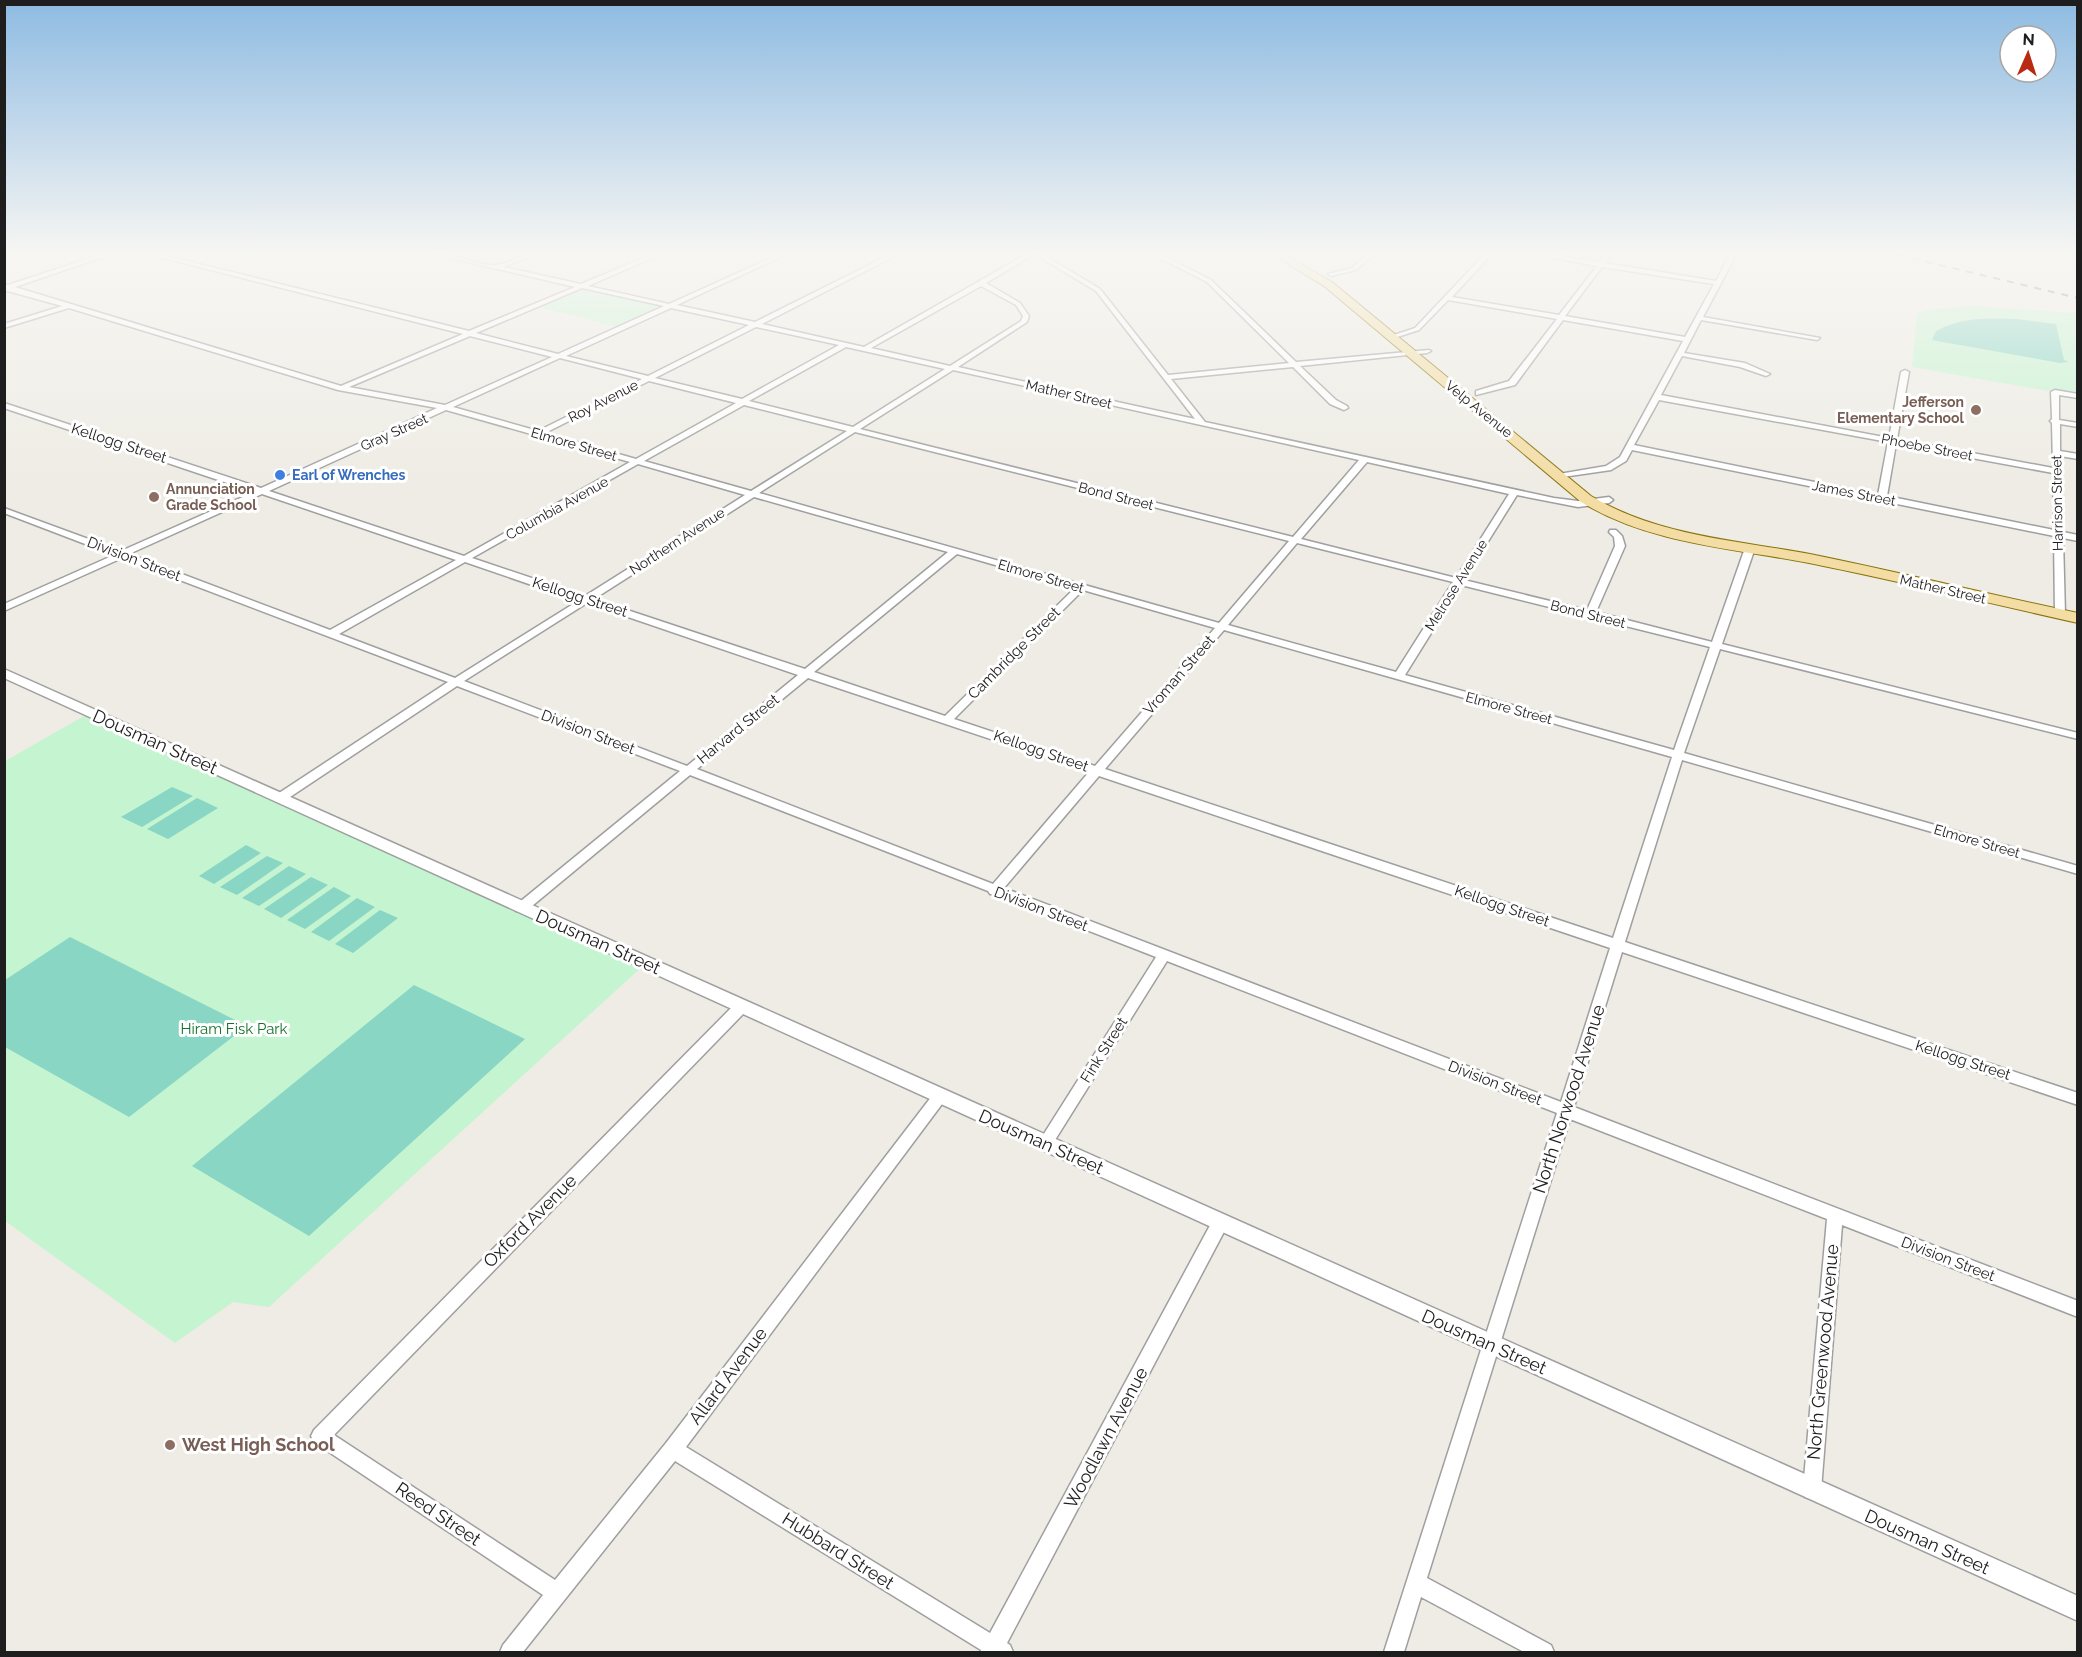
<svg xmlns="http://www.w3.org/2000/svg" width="2082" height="1657" viewBox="0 0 2082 1657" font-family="Raleway,sans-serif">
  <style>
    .park { fill: #c5f4d0 }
    .pitch { fill: #89d6c4 }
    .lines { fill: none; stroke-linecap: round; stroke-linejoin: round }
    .minor-casing { stroke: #9f9f9f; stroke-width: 3 }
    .tertiary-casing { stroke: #9f9f9f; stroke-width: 3 }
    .primary-casing { stroke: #8a730d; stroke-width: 2 }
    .minor { fill: #fff; fill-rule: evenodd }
    .tertiary { fill: #fff; fill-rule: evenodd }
    .primary { fill: #f3dda4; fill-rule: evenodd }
    .rail { stroke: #6c6c6c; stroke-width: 2; stroke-dasharray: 7 7; stroke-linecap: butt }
    .education-dot { fill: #8d6e63; stroke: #fff; stroke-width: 2 }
    .shop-dot { fill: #3f7fe0; stroke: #fff; stroke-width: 2 }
    .labels { text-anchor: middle; stroke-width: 6; stroke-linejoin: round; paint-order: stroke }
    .far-street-label { font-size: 14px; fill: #1e1e1e; stroke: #fff }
    .far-education-label { font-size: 14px; font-weight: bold; fill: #785e54; stroke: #fff; text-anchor: end }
    .far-shop-label { font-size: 14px; font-weight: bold; fill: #366cbe; stroke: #fff; text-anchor: start }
    .street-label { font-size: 15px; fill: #1e1e1e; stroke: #fff }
    .park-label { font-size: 15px; fill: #15722b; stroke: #fff }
    .near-street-label { font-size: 18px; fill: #1e1e1e; stroke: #fff }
    .near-education-label { font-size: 18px; font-weight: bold; fill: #785e54; stroke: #fff; text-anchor: start }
  </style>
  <rect width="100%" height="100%" fill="#eeece4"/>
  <path class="park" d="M581,286L671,306L623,328L534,306Z
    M1969,306L2077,313V396L1912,367L1917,313L1934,309Z
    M91,712L645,964L269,1307L233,1302L175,1343L5,1221V761Z"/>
  <path class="pitch" d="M2016,319L2056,324L2064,360L2069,362L2060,363L1932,340L1936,331C1961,317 1989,318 2016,319Z
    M172,787L193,796L142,827L121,817Z
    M197,798L218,808L168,839L147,829Z
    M246,845L261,853L214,884L199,876Z
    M267,856L283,863L237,895L220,887Z
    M289,866L306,874L259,906L242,898Z
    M311,877L328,885L281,918L264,909Z
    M334,887L351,896L305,929L287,920Z
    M357,898L375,907L329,941L311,932Z
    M380,910L398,918L353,953L335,944Z
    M70,937L247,1026L129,1117L5,1047V980Z
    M414,985L525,1039L309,1236L192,1166Z"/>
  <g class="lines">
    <defs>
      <path id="minor" d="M99,255H109L15,287L341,386L463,334L152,255H163L469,331L575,287L437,255C457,255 478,266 495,265C508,265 519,255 533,255L503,267L581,284L650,255H659L588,286L669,304L777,255H785L677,305L755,322L889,255H897L762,324L864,347L1025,255H1033L986,283L1020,303L1029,316L1027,322L958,367L1195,419L1096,291L1036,255H1044L1100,289L1168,375L1289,363L1207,282L1154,255H1162L1211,280L1296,362L1429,350L1431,351L1427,353L1300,366L1336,400L1347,406L1348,408L1344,410L1330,404L1293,367L1171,379L1205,422L1554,498L1578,501L1609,497L1613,500L1609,503L1578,507L1517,495L1464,580L1587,610L1615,546L1614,537L1609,532L1610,530H1616L1622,536L1625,546L1596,612L1712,642L1745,548L1747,546H1753L1755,548L1722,644L2078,733V739L1720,649L1684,753L2078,866V874L1682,760L1625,942L2078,1093V1105L1622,952L1574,1107L2078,1301V1317L1842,1225L1821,1490L1819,1497L1812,1499L1805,1497L1803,1490L1827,1219L1570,1119L1427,1578L1551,1645L1554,1652H1524L1421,1597L1404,1652H1384L1557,1113L1167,961L1050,1148L1045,1150L1040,1148L1037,1144L1040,1140L1156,957L997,895L990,894L988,891L690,775L526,911H516L515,908L516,905L680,771L457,686L284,801H276L274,798L276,795L448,682L122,558L4,611V604L114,555L4,513V508L121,551L254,492L4,408V403L261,488L437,408L338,390L69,308L4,328V324L62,306L4,290V284L8,285ZM981,286L1016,305L1023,316L1021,321L950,366L871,348ZM582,288L664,306L558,354L476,333ZM671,308L749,325L648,376L566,356ZM756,327L839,345L742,399L655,378ZM470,336L552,357L445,405L349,387ZM846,347L945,369L853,427L749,401ZM560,358L642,379L538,431L453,407ZM953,370L1359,460L1293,537L860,429ZM649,381L736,403L636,459L545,433ZM744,405L847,431L751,491L644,461ZM446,410L630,462L464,556L269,491ZM855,432L1289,541L1219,623L759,493ZM1367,462L1509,494L1456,578L1301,539ZM638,464L745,495L585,596L472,558ZM262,494L456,560L330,630L129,554ZM754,497L948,552L805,669L594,599ZM1297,543L1453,582L1396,672L1228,625ZM957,554L1075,588L945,716L814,672ZM465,562L578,601L455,678L339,634ZM1461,585L1710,647L1674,750L1405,675ZM1083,590L1215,628L1095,766L954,719ZM587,603L798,675L687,766L464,681ZM1224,630L1672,757L1613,938L1105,769ZM808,678L1089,772L993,884L697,769ZM1099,776L1610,948L1561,1102L1004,888Z
        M1366,255H1373L1356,270L1331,276L1328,274L1352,268Z
        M1484,255H1491L1452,297L1559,315L1597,266L1538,255H1554L1599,262L1605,255H1611L1605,263L1716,281L1730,255H1736L1703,317L1820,338L1817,340L1701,320L1684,353L1745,363L1770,374L1766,376L1740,367L1682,356L1661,395L1889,438L1901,372L1905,370L1909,372L1897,439L2053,468L2052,423L2050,421L2052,419L2051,392L2055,390L2078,394V398L2059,395V420L2078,423V427L2060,424V451L2078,454V459L2060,456L2063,532L2078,535V541L2063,538L2065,615L2060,618L2055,615L2054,536L1632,450L1626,461L1611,470L1556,478V474H1559L1606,466L1620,457L1683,341L1563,320L1515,385L1476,395V391L1509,381L1557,319L1448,300L1419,330L1391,339L1388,337L1415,328ZM1602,267L1714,284L1685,337L1565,316ZM1659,400L1888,442L1878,495L1634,445ZM1896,444L2053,473L2054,530L1887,496Z
        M741,1002L746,1003L748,1007L746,1011L334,1435L555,1580L666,1443L935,1092L940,1090L945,1092L947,1096L945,1100L686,1447L990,1633L1214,1218L1220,1216L1226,1218L1228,1223L1226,1228L1007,1643L1010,1645L1013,1652H981V1650L675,1461L523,1652H500L503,1645L543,1595L314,1442L311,1436L314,1430L736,1003Z"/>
      <path id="tertiary" d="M4,669L2078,1596V1621L4,678Z"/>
      <path id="primary" d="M1273,255H1285L1332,282L1591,496C1658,536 1735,540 1810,554C1899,572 1988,594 2078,613V623C1988,603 1899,581 1809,563C1731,548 1650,544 1581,502L1324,286Z"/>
    </defs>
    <use href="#minor" class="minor-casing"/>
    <use href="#tertiary" class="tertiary-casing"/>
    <use href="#primary" class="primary-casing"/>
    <use href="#minor" class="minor"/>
    <use href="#tertiary" class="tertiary"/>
    <use href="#primary" class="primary"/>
    <path class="rail" d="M1898,255L2078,298"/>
  </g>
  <linearGradient id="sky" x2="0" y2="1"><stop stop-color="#8ebbe2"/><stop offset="0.52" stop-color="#f7f6f3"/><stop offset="1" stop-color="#f7f6f3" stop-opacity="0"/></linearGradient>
  <rect width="2082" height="487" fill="url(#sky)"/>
  <g class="education-dot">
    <circle cx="1976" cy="410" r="6"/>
    <circle cx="154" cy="497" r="6"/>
    <circle cx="170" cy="1445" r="6"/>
  </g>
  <circle class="shop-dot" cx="280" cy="475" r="6"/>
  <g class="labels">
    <g class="far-street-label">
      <text transform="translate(1069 394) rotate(13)" y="5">Mather Street</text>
      <text transform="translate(603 401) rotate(-27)" y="5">Roy Avenue</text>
      <text transform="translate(1479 409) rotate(39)" y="5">Velp Avenue</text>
      <text transform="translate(394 432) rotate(-24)" y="5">Gray Street</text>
      <text transform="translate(574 444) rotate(16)" y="5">Elmore Street</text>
      <text transform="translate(1927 447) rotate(11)" y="5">Phoebe Street</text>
      <text transform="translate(1854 493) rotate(11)" y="5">James Street</text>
      <text transform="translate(1116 496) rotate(14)" y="5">Bond Street</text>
      <text transform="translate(2057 503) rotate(-91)" y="5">Harrison Street</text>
      <text transform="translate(557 508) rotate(-29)" y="5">Columbia Avenue</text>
      <text transform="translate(677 541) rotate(-33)" y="5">Northern Avenue</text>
      <text transform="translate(1041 576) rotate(16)" y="5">Elmore Street</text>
      <text transform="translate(1456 585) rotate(-58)" y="5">Melrose Avenue</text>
      <text transform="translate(1943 589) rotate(13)" y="5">Mather Street</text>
      <text transform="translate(1588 614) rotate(14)" y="5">Bond Street</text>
      <text transform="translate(1509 708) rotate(15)" y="5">Elmore Street</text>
      <text transform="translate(1977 841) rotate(16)" y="5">Elmore Street</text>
    </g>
    <g class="far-education-label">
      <text x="1964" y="407">Jefferson<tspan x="1964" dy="16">Elementary School</tspan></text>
      <text x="166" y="494" text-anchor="start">Annunciation<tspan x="166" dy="16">Grade School</tspan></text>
    </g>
    <g class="far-shop-label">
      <text x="292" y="480">Earl of Wrenches</text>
    </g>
    <g class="street-label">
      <text transform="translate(119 443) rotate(18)" y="5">Kellogg Street</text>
      <text transform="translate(134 559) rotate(21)" y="5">Division Street</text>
      <text transform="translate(580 597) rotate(18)" y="5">Kellogg Street</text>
      <text transform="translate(1014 653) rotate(-45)" y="5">Cambridge Street</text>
      <text transform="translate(1179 675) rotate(-49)" y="5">Vroman Street</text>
      <text transform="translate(738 729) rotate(-39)" y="5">Harvard Street</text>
      <text transform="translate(588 732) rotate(21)" y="5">Division Street</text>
      <text transform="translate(1041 751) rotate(19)" y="5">Kellogg Street</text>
      <text transform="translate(1502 906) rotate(19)" y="5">Kellogg Street</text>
      <text transform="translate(1041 909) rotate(21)" y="5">Division Street</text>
      <text transform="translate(1104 1050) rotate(-58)" y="5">Fink Street</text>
      <text transform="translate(1963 1060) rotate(18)" y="5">Kellogg Street</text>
      <text transform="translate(1495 1083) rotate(21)" y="5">Division Street</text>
      <text transform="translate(1948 1259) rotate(21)" y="5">Division Street</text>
    </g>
    <g class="park-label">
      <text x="234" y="1034">Hiram Fisk Park</text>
    </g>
    <g class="near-street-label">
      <text transform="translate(155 742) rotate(24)" y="6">Dousman Street</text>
      <text transform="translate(598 942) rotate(24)" y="6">Dousman Street</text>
      <text transform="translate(1569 1099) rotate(-72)" y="6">North Norwood Avenue</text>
      <text transform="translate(1041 1142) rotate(24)" y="6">Dousman Street</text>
      <text transform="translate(530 1221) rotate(-45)" y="6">Oxford Avenue</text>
      <text transform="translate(1484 1342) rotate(24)" y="6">Dousman Street</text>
      <text transform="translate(1823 1352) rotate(-85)" y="6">North Greenwood Avenue</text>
      <text transform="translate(728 1376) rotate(-53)" y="6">Allard Avenue</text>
      <text transform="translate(1106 1438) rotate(-62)" y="6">Woodlawn Avenue</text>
      <text transform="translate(438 1514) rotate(34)" y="6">Reed Street</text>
      <text transform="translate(1927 1542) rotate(24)" y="6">Dousman Street</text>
      <text transform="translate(838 1551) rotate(32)" y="6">Hubbard Street</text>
    </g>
    <g class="near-education-label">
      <text x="182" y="1451">West High School</text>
    </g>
  </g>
  <rect width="2082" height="1657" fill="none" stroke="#1e1e1e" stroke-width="12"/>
  <g transform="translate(2028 54) rotate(3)"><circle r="28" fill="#ffffff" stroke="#a5a5a5" stroke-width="1.5"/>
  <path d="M0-4.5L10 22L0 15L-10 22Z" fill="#b92a12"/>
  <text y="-9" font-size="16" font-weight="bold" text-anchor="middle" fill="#1e1e1e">N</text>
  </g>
</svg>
